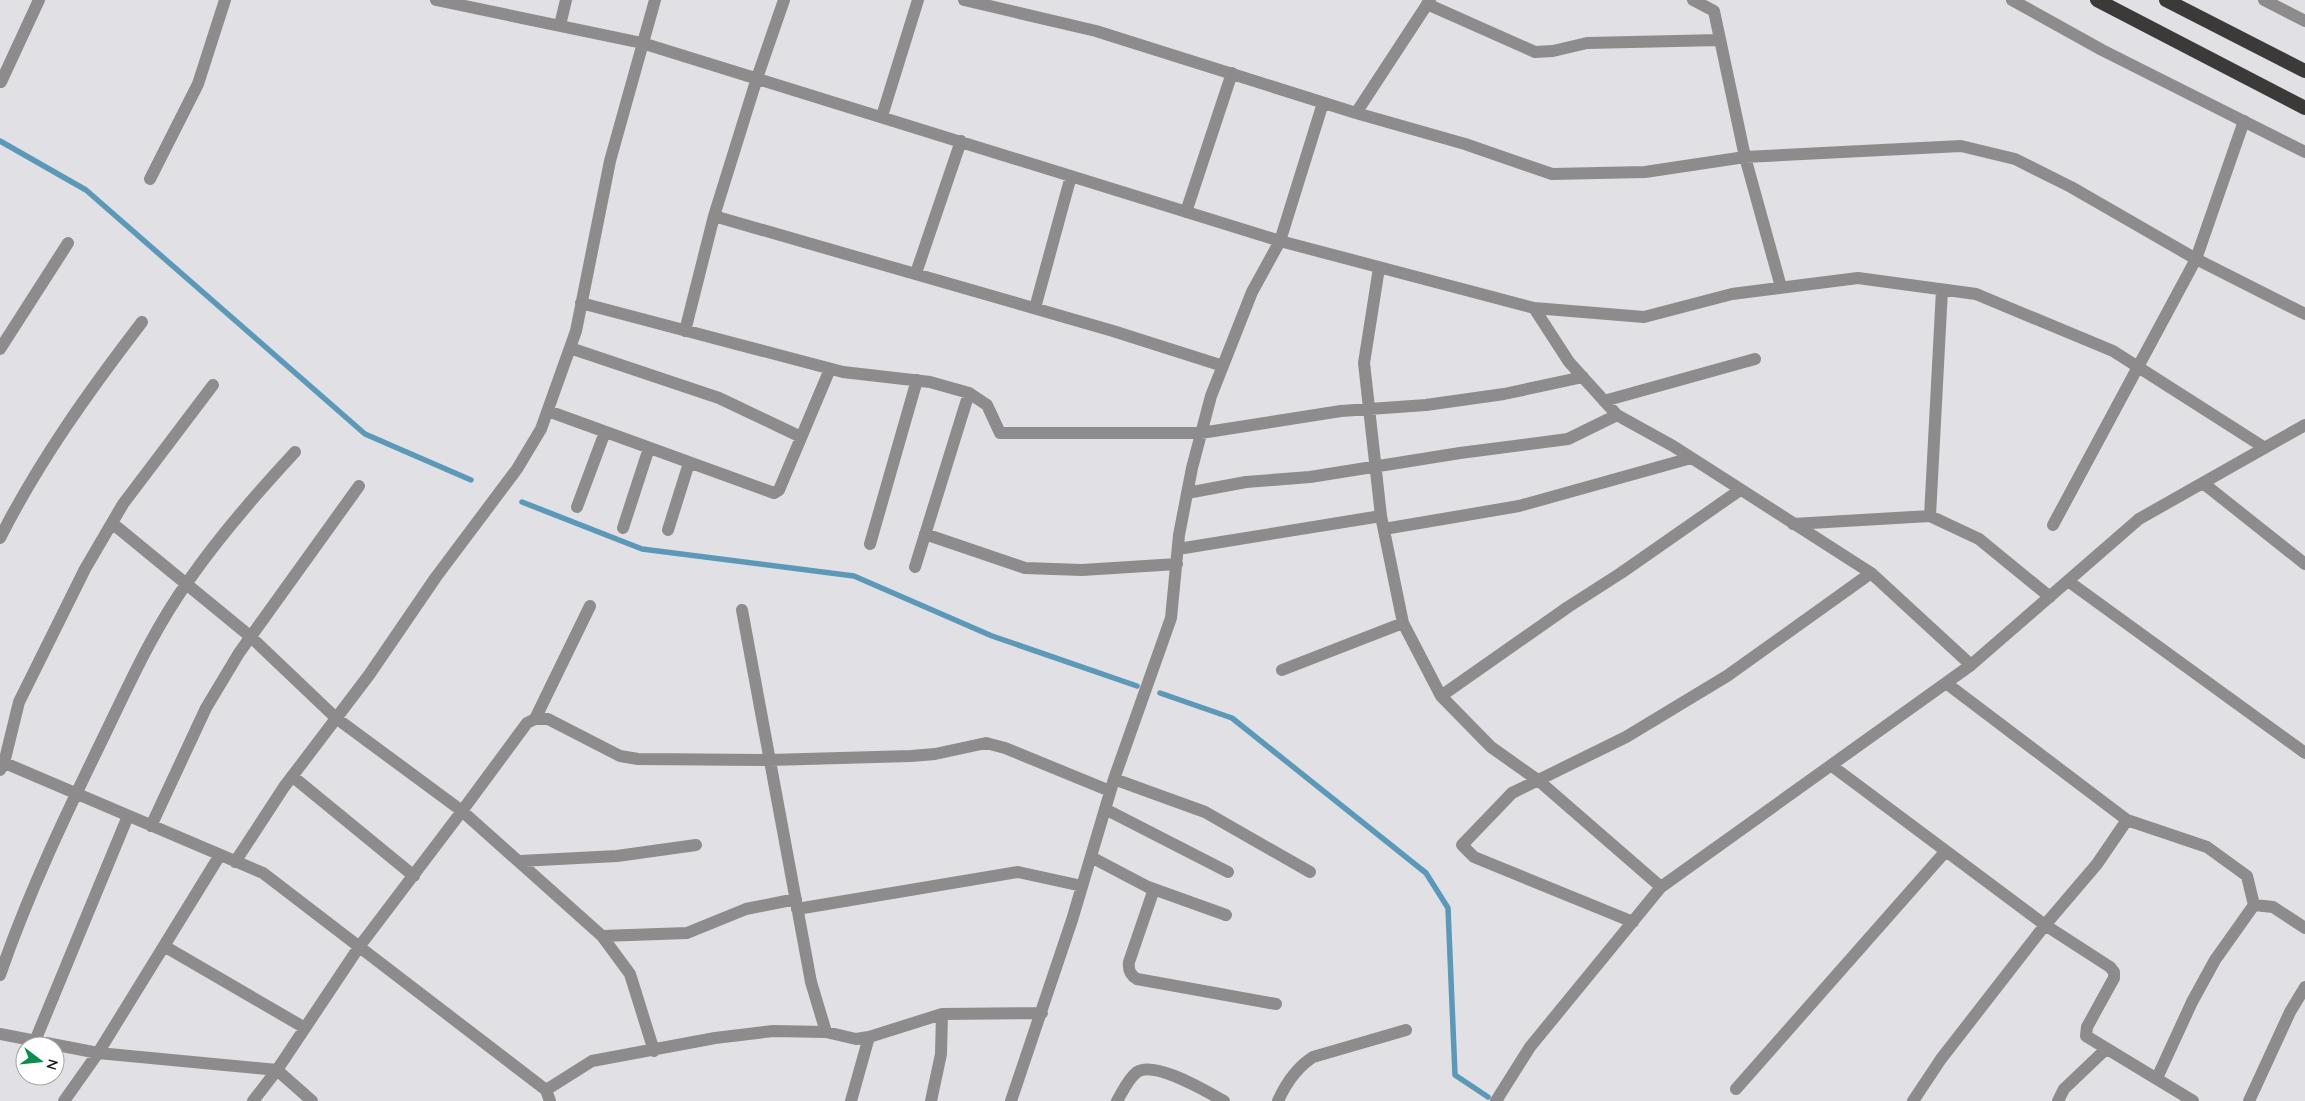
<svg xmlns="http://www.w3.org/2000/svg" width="2305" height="1101" viewBox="0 0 2305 1101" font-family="Quicksand,sans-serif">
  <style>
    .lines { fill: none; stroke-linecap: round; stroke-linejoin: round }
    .stream { stroke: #5c98b8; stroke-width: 5.5 }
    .minor { stroke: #8d8b8b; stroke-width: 12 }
    .tertiary { stroke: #8d8b8b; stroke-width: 12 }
    .trunk { stroke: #3c3a39; stroke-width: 14 }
  </style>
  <rect width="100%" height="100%" fill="#e1e1e5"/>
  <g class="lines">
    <path class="stream" d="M0,141L86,190L365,434L471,480
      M522,502L642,549L854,576L992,636L1137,686
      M1160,693L1232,718L1426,873L1448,908L1455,1075L1488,1097"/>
    <path class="minor" d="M436,0L642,43L1280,241L1534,308L1644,317L1732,294L1858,278L1976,294L2113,351L2265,448
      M784,0L757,78L714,216L1113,331L1223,366
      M964,0L1096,31L1356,113L1465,144L1552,174L1645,172L1745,157L1961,146L2015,159L2071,187L2196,259L2305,314
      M1693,0L1714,11L1745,157L1781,287
      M1427,4L1535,52L1553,51L1587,43L1720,40
      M560,25L566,0
      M1,82L39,0
      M1356,113L1430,0
      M882,116L918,0
      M150,179L198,84L225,0
      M1186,212L1232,73
      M1379,268L1364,363L1381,516L1403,623L1441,696L1491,747L1539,781L1661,887
      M916,273L961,141
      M581,303L843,372L930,382L969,393L987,405L1000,433H1201L1341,411L1426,405L1504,394L1583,377
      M1035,308L1071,176
      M1534,308L1569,362L1617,415L1673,446L1871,573L1971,665
      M685,331L714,216
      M570,348L719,398L801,437
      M0,349L68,243
      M1604,401L1755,359
      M548,411L774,493L779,490L830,369
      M2203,483L2305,564
      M1187,493L1246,482L1310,477L1460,453L1568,439L1617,415
      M577,507L605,432
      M1930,516L1942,290
      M112,523L251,637L336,718L462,811L527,723L535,719H548L620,756L638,759L770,760L911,756L935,754L986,743L1005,748L1110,791
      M1793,524L1930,516L1979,539L2050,597
      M2053,525L2196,259L2244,121
      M623,528L649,448
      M1384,529L1519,506L1691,458
      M668,530L689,463
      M925,534L1025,568L1082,570L1177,564
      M0,538C39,461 89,391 142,322
      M870,544L917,380
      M1178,549L1381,516
      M915,567L969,393
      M2068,581L2305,753
      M742,610L811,982L826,1032
      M1282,670L1403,623
      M1946,683L2127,820
      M1441,696L1568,607L1621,573L1740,490
      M535,719L590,606
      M0,761L263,873L546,1090L550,1101
      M1832,766L2045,925L2110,967L2114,972V978L2087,1027L2086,1036L2193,1101
      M0,770L4,763L19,702L85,569L123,504L213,385
      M292,776L414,876
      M1114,779L1205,812L1310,872
      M1105,809L1228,872
      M151,826L206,708L239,653L359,486
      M1091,857L1148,887L1226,915
      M520,861L617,856L696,845
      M235,862L284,787L369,675L436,577L517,469L541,429L576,331L610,161L655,0
      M1154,889L1129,962C1128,970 1130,975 1137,979L1276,1004
      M797,909L1018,872L1082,886
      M1633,922L1474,857L1462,845L1512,793L1626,737L1727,676L1871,573
      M164,946L305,1028
      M0,975C29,891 67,812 106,732C131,680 155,627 189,580C221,534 257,493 295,452
      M0,1034L98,1053L277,1070L312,1101
      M35,1041L128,816
      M654,1051L630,974L602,936L687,933L746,909L796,899
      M2157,1078L2192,1002L2215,960L2254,905L2273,907L2305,928
      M1736,1089L1945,852
      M546,1090L592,1061L715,1038L773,1031L826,1032L856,1039L869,1037L942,1014L1042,1013
      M64,1101L98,1053L220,855
      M253,1101L277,1070L359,947L462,811L602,936
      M851,1101L869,1037
      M931,1101L941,1054L942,1014
      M1011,1101L1072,920L1114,779L1171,618L1179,535L1192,468L1211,396L1252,292L1280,241L1323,103
      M1117,1101C1123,1091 1128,1079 1137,1072C1155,1060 1207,1092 1224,1101
      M1278,1101C1286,1083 1296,1068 1313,1057L1406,1030
      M1496,1101L1530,1047L1661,887L1971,665L2139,519L2305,425
      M1913,1101L1941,1059L2045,925L2097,864L2127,820L2207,847L2247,876L2254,905
      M2058,1101L2064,1089L2106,1049
      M2249,1101L2290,1012L2305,987"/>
    <path class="tertiary" d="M2012,0L2102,50L2305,152
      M2264,0L2305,21"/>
    <path class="trunk" d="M2097,0L2305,108
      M2166,0L2305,71"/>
  </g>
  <g transform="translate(40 1061) rotate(106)"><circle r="24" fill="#ffffff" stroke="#a4a4a5"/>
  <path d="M0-4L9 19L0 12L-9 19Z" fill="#0b8e4b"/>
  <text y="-8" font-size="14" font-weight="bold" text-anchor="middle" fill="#1b1b1d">N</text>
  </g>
</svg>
